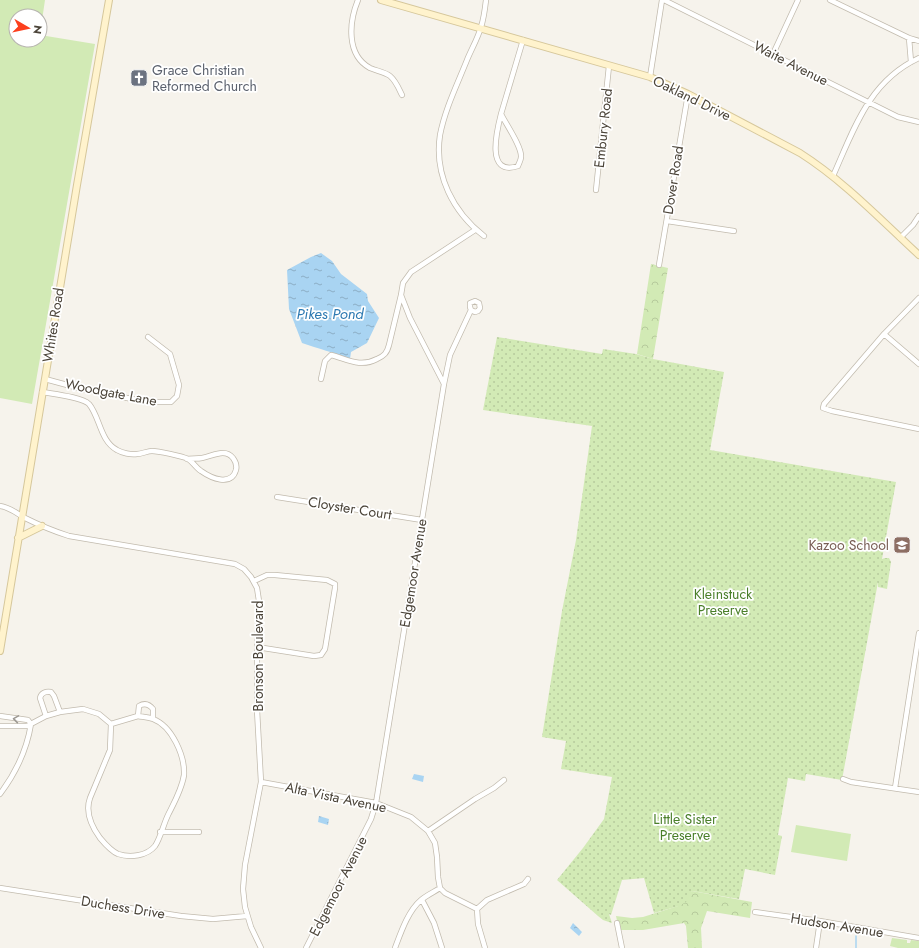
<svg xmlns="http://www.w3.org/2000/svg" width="919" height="948" viewBox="0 0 919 948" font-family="Jost,sans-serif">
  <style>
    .grass { fill: #d2eab5 }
    .forest { fill: url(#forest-crowns) }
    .park { fill: url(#park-dots) }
    .water { fill: url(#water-ripples) }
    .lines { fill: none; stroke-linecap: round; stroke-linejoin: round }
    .stream { stroke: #a9d4f2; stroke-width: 1.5 }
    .street-casing { stroke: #c2bbae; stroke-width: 6 }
    .secondary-casing { stroke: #d6c79b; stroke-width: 8 }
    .street { stroke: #fff; stroke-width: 4.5 }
    .secondary { stroke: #fff3cd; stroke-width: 6 }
    .oneway { stroke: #9c9892 }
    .labels { text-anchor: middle; stroke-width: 3.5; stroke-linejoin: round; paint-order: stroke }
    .street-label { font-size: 14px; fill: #4b4439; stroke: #fff }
    .worship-label { font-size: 14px; fill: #5b616d; stroke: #fff; text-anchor: start }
    .education-label { font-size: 14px; fill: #785e54; stroke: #fff; text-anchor: end }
    .park-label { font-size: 14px; fill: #4a7f2a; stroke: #fff }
    .water-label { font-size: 15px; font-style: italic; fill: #2e7ab2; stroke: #fff }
  </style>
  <defs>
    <pattern id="forest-crowns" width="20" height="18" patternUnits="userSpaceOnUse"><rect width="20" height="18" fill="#d2eab5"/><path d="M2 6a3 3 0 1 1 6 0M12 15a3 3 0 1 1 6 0" fill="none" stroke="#b6ca9c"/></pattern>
    <pattern id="park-dots" width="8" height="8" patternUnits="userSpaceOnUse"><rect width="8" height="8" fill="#d2eab5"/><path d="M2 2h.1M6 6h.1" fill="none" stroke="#b6ca9c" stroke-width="1.8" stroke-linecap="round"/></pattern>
    <pattern id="water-ripples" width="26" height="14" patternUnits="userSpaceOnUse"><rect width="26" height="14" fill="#a9d4f2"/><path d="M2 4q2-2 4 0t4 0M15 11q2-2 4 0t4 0" fill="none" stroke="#8caec5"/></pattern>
  </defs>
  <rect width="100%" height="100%" fill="#f6f3ec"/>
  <path class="grass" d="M0,0H45L40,34V16H16V40H40V35L95,44L32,404L0,398Z
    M796,825L851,834L847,861L791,852Z
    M892,938L907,940V943H910L911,940L919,941V948H898L890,946Z"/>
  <path class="forest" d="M651,264L668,268L653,359L637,354Z
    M692,891L752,902L750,918L707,911L701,928L702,948H688L686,926L684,923L643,930H619L616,916L632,918L643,917L678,906Z"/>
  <path class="park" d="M497,337L602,354L603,349L636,354L653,359L724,372L710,450L896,482L882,559L885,558H889L891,562L887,589L878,587V582L842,780L806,774L805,781L788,778L778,835L782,836L775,875L745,869L739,899L692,891L686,902L679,906L654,913L644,878L622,880L611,915L609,914L612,923L603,920L598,916L557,880L583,848L604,819L612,777L561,769L566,741L542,737L562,611L576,540L592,426L483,410Z"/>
  <path class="water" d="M321,253L332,261L341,274L367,294L368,301L379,318L367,343L351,352L350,359C334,352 318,349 302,343L289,309L287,270L311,257Z
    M414,774L424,776L423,782L412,779Z
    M319,816L329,819L328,825L318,822Z
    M573,923L582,932L579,936L570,928Z"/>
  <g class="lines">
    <path class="stream" d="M856,948V936"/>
    <defs>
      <path id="street" d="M358,0C349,22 346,55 370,68C377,71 385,72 390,76C396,81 399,89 402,95
        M664,0L898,117L919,122
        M830,0L909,38L919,41
        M909,38L911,62
        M773,54L798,0
        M650,77L662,0
        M501,114C497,130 485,177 518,166C519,163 521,160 521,157C522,147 506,124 501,114L523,40
        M833,176C854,129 869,81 919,58
        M596,190L609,66
        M667,221L734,231
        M484,236C453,212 434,175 440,135C445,109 457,85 467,60C471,50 478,38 481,27C484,18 485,9 486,0
        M900,238L913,225L919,216
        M659,265L688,94
        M919,298L884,334L824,404L823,408L832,411L919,429
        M884,334L919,364
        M45,379L82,389L147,402H171L177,396L179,385L170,354L148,337
        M321,379L325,361L331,355C347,359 360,368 377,359C384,356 387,353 389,345L401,295
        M444,384L450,355L471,310L470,307V303L475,301L479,303L480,308L478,311L475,312L471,310
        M42,392C53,394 82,397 89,404C100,417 100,441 117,450C122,453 131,455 137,454C142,454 147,451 152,451C158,451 182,456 188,459C193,462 196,468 201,471C211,478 231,487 236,470C237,466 236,462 233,458C225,448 213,456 202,458C197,459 192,458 187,459
        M277,497L422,520
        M0,506C9,507 15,512 23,517C37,524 53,531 69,536L235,564L244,569L251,577L257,588L259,601L257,647V710L261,782L245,865L243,889L245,907L251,927L261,948
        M254,581L267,575H275L327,580L335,584V588L325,649L321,655L314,656L257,647
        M0,716L28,720L31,724
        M46,716L40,698C41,693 46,691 51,692L54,696L60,712
        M138,716C143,717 148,717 153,719C172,726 185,756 184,775C182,789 174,803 168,815C164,823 160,839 155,846C147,856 130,858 118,854C111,851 105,844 100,838C92,827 85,812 90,798L110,750L111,724Z
        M138,716L139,706C144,703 149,704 153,709V719
        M0,726H27L46,716L60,712L83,709L99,714L111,724
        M843,779L851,782L919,792
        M261,782L376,803L411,817L428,831L435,843L437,857L438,877L440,888L445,893L477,909
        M895,788L919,633
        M0,794C15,774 27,749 31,724
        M428,831L475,799L494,788L504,780
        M160,832H199
        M0,888L181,916L213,919L247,916
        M422,900L434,923L442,948
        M755,912L820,921L919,938
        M617,923L622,948
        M306,948L371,819L376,803L444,384L410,318L401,295L403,283L411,272L475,230
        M395,948C401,932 408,911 421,900C427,895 434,892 440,888
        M485,948L478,924L477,909L487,900L524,884L528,879
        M816,948L820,921"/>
      <path id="secondary" d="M381,0L650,77L688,94L800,153C844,181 881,220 919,255
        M18,538L42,526
        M0,651L77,185L109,0"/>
    </defs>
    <use href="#street" class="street-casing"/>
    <use href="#secondary" class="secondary-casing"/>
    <use href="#street" class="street"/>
    <use href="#secondary" class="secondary"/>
  </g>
  <defs><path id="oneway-chevron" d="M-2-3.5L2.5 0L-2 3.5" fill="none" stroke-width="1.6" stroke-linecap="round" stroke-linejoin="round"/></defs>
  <use class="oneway" href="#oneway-chevron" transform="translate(16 719) rotate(-171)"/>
  <defs>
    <symbol id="church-square" viewBox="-11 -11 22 22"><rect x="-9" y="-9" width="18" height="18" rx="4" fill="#6b7280" stroke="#fff"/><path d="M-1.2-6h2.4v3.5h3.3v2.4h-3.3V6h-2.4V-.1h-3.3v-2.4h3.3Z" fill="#fff"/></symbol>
    <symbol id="school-square" viewBox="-11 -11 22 22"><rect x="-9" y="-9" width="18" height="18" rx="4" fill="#8d6e63" stroke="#fff"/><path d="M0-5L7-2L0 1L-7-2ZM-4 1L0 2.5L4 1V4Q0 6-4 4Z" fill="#fff"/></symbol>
  </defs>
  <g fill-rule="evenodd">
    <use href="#church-square" x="129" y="68" width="20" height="20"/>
    <use href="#school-square" x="892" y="535" width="20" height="20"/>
  </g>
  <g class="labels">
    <g class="street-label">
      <text transform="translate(791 63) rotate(27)" y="5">Waite Avenue</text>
      <text transform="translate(692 98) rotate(26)" y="5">Oakland Drive</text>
      <text transform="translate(603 128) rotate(-84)" y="5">Embury Road</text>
      <text transform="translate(673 180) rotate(-81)" y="5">Dover Road</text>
      <text transform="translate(53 325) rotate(-81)" y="5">Whites Road</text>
      <text transform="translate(111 392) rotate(11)" y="5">Woodgate Lane</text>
      <text transform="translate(350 508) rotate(9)" y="5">Cloyster Court</text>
      <text transform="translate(413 573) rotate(-81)" y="5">Edgemoor Avenue</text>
      <text transform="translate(258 656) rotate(-90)" y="5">Bronson Boulevard</text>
      <text transform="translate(336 797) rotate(12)" y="5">Alta Vista Avenue</text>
      <text transform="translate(338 886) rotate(-63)" y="5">Edgemoor Avenue</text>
      <text transform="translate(123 907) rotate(9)" y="5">Duchess Drive</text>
      <text transform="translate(837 925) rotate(9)" y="5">Hudson Avenue</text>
    </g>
    <g class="worship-label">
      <text x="152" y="75">Grace Christian<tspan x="152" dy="16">Reformed Church</tspan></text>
    </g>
    <g class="education-label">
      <text x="889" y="550">Kazoo School</text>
    </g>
    <g class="park-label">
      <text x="723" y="599">Kleinstuck<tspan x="723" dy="16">Preserve</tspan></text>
      <text x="685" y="824">Little Sister<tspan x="685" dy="16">Preserve</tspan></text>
    </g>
    <g class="water-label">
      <text x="330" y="319">Pikes Pond</text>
    </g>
  </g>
  <g transform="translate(28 28) rotate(99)"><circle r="19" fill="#ffffff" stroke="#b7b4b0"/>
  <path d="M0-3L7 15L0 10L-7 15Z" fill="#fc3f1d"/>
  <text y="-6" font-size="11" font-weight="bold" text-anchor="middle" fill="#4b4439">N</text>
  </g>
</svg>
